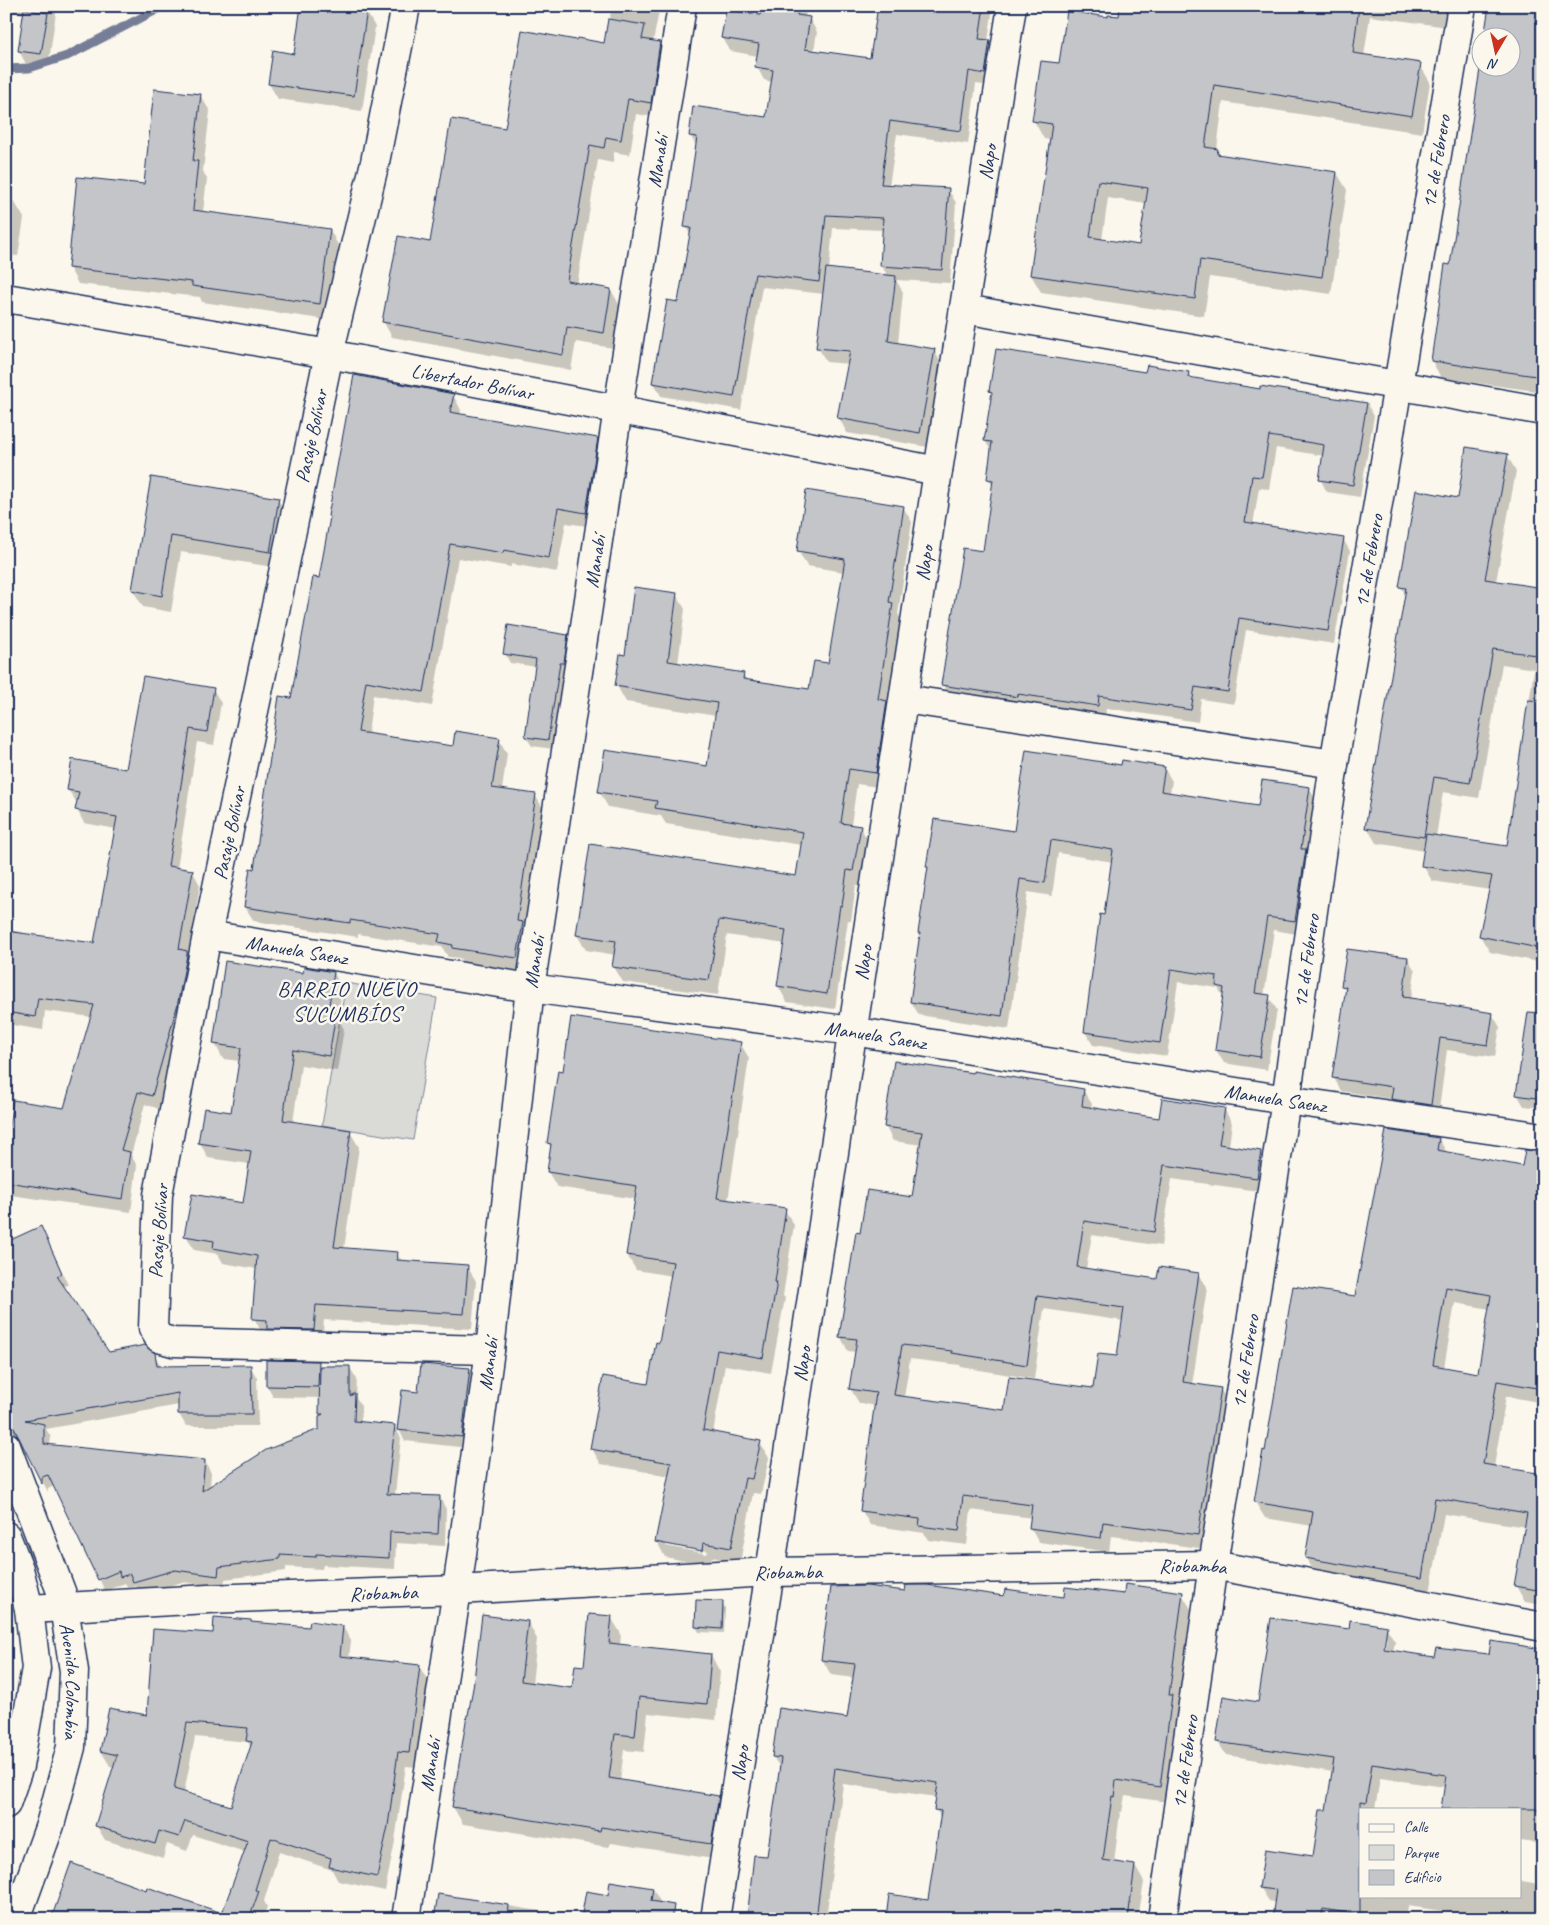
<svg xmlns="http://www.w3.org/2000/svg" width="1549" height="1925" viewBox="0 0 1549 1925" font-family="Caveat,sans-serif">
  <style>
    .green { fill: #dadad7; stroke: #7a849a }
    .shadow { fill: #0003; fill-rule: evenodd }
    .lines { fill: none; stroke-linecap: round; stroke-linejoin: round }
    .stream { stroke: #747e96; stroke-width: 9 }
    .building { fill: #c3c5c9; stroke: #1b2f5e; fill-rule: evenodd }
    .street-casing { stroke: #1b2f5e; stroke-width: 31 }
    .primary-casing { stroke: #1b2f5e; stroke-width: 31 }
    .street { stroke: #fbf7ec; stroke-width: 28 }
    .primary { stroke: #fbf7ec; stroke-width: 28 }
    .labels { text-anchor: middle; stroke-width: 5; stroke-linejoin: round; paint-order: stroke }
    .street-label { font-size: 20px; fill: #1b2f5e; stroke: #fbf7ec }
    .quarter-label { font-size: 22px; letter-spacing: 1px; fill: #1b2f5e; stroke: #fbf7ec }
  </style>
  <rect width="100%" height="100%" fill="#fbf7ec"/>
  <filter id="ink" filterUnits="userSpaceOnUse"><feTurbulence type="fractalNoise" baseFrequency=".02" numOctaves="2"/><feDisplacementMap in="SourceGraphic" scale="10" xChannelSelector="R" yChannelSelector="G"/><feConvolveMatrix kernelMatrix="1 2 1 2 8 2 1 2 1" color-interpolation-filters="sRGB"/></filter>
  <g filter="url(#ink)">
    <path class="green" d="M346,983L437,998L413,1140L322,1125Z"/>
    <path class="shadow" d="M6,6H57L48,67L26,64L19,51L24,14L6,11Z
      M612,6H660L653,42L660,44L669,59L659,118L636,114L630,155L614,152L613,163L598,160L577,285L611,290L620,306L613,348L576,342L571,370L392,337L383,321L431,243L506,129L578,41L605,44Z
      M763,6H807L805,18H809L817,32L814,51L871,59L879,6L993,7L988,41L997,55L993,86L976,84L968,144L897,134L889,186L948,189L956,203L950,283L896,280L903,292L898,344L934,350L942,365L928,447L847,433L839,418L849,364L826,362L818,347L824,294L762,287L741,410L661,396L654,383L679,303L691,236L686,227L697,147L690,135L767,118L772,82L764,80L757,67L758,56L730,51L723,38L762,17ZM833,228L884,230L882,266L888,277L829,270Z
      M1121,6H1450L1447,27L1370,16L1364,56L1420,65L1430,82L1422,133L1223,102L1217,149L1220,155L1337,173L1347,190L1331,294L1210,277L1204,316L1041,292L1031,275L1051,140L1044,139L1034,121L1060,65L1109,18L1120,17ZM1108,198L1147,204L1141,246L1102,240Z
      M1543,6V392L1441,378L1432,361L1451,266L1482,68H1512V38Z
      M366,11L375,27L362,111L278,99L269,84L295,55Z
      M200,95L210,111L203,171L207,179L203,212L330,230L339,247L328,320L202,302L200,297L78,284L69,267L145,185Z
      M6,200L14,201L24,218L18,256L6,255Z
      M1188,373L1191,379L1367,404L1374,416L1360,497L1327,492L1320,479L1324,456L1276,448L1269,489L1259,488L1253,525L1343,539L1350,551L1334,644L1246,630L1234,704L1201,699L1198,722L1106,708L1105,718L950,697L943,685L984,552L994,487L988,478L992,452L985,441L993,395L990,391L1146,374Z
      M453,395L461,410L460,415L597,439L605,454L594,527L566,523L557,572L511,564V567L458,558L432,706L373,695L368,734L454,747L499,739L507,754L502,790L535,795L544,810L525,972L462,962L460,958L448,957L442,947L358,934V937L254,921L245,907L320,579L330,519L329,516Z
      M1507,455L1516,471L1496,582L1543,590V963L1490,952L1480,936L1490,890L1432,881L1423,865L1425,851L1376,843L1367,827L1406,595L1401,587L1459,499ZM1502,664L1534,669L1508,847L1436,837L1443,792L1479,798Z
      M152,479L278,500L288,517L279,568L181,552L171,612L143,607L133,590Z
      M903,507L912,522L898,614L901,619L888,705L895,718L885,788L857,784L851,825L860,827L869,842L862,886L856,885L851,921L848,920L835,1009L787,1002L778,986L785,944L727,935L718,995L623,982L614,967L616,955L586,950L577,935L797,877L802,845L666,824L661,816L608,807L599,791L708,768L717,716L626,702L617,686L626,656L676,594L685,609L678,664L743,674L747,681L810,690L829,664L844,572L807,566L798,551Z
      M567,636L572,645L553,749L532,746L526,737L537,667L510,663L505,654Z
      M213,689L221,703L214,745L197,742L177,869L193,872L200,885L188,955L194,966L185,1022L159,1109L145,1104L131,1155L137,1166L131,1212L10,1195L6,1188V1154L65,1109L92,1017L45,1011L43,1030L6,1024V930L22,932L24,935L95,944L116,829L84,823L77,810L78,804L68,790L127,770Z
      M1122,766L1164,768L1172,781L1170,793L1259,807L1309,788L1317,802L1302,935L1274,930L1264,996L1269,997L1277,1010L1267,1070L1224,1063L1216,1050L1224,998L1218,988L1178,982L1167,1056L1093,1045L1085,1032L1113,862L1058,853L1052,896L1028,892L1009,1029L919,1015L911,1002L929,870L928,867L1015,832Z
      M1408,958L1415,971L1411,999L1492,1014L1500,1027L1495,1057L1447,1050L1438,1117L1400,1112L1392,1099L1341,1091L1334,1078L1346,992L1343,986Z
      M334,973L342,988L338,1018L344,1029L337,1071L301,1065L293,1123L350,1132L359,1147L344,1249L397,1253L402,1262L467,1266L476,1281L472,1329L324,1320L322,1345L262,1333L254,1318L257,1269L223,1263L218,1254L194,1250L186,1235L244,1204L250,1164L208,1158L200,1143L232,1114L240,1061L223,1059L215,1044L304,974Z
      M1543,1040V1108L1524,1106L1517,1094Z
      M740,1043L749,1058L728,1201L785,1210L794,1225L783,1296L785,1298L771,1373L725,1365L713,1433L760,1443L769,1458L761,1494L753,1493L740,1563L712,1557L710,1566L665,1557L657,1542L670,1476L601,1464L592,1449L649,1385L660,1344L672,1276L636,1270L627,1255L636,1199L557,1187L548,1172L552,1148L548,1143L564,1072ZM666,1543L708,1551L707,1554L666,1546Z
      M1083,1090L1092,1104L1091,1109L1160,1120L1224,1109L1232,1123L1229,1147L1261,1152L1269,1166L1265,1192L1172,1179L1161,1246L1092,1235L1086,1269L1158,1280L1199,1274L1207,1288L1192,1385L1220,1389L1229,1403L1206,1549L1111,1536L1109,1552L1039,1542L1030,1528L1032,1518L971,1510L967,1545L928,1540L924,1533L870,1525L862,1511L876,1406L859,1403L850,1388L856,1352L848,1351L840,1336L861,1234L913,1198L922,1145L893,1141L885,1126ZM1044,1309L1124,1321L1118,1358L1094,1390L1006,1412L904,1398L910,1359L960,1365L961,1367L1034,1379Z
      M1439,1139L1447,1153L1523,1167L1543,1158V1403L1506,1396L1494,1467L1543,1476V1605L1525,1602L1516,1586L1526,1527L1444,1514L1430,1593L1316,1574L1306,1558L1312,1526L1265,1518L1255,1502L1266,1452L1356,1297ZM1455,1303L1490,1309L1479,1374L1444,1368Z
      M6,1232L11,1241L47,1239L68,1285L63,1287L108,1353L154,1354L161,1366H250L257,1378L258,1426H186L179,1414V1405L46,1429L51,1437L50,1446L205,1461L211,1473L210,1487L320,1429L322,1416L321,1398L273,1397L267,1386L318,1363L321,1367L350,1368L357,1379L356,1397L361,1406V1423L394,1426L401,1438L395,1495L440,1498L446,1509L445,1546L396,1543L395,1569L323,1565L322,1569L286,1567V1571L225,1579L224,1587L182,1582L141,1594L136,1586L128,1588L125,1583L105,1591L54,1486L48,1489V1492L18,1434L6,1436V1424L17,1422L6,1384Z
      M469,1369L476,1380L468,1448L405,1441L399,1430L419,1393Z
      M906,1593L1065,1599L1182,1594L1191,1609L1178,1707L1180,1712L1168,1802L1125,1796L1122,1812H1120L1114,1863L1135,1866L1144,1882L1138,1919H887L930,1901L941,1819L936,1809L937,1797L843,1784L826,1919H748L768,1858L781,1769L773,1757L848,1719L854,1678L831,1675L822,1659Z
      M722,1602L725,1608L724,1633L699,1632L696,1627Z
      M611,1617L621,1634L620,1646L711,1655L720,1672L716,1720L648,1713L644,1752L624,1750L620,1781L718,1797L728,1814L720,1860L611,1843L609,1847L463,1824L453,1807L528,1622L537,1639L532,1684L573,1690Z
      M251,1623L311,1628L343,1627L351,1641L349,1658L419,1666L428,1681L417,1767L406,1766L395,1841L385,1891L338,1881L332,1870L279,1852L264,1901L267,1907L262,1919H52L146,1892L223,1915L245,1852L193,1835L187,1851L167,1844L163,1858L105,1840L96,1825L114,1767L110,1766L101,1751L148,1717L214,1634ZM195,1737L248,1742L251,1748L232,1808L184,1793Z
      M1386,1627L1395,1641L1393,1652L1435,1659L1543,1650V1844L1520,1841V1809L1445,1787L1380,1778L1375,1809H1360V1896H1520V1881L1534,1883L1543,1897L1539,1919H1497L1408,1906L1406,1919H1274L1276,1903L1269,1901L1260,1887L1314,1858L1327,1812L1333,1772L1226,1755L1217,1741L1259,1703L1350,1631ZM1384,1638H1387L1384,1656Z
      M653,1889L662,1905L659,1919H436L439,1895L583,1918L609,1896Z"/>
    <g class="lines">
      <path class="stream" d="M6,69L29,68L67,56L164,6"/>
    </g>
    <path class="building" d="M301,6H339L367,10L354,96L268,84L273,50L294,54Z
      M762,6H798L797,15L810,17L805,49L870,58L878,6H984L979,39L990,40L985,74L969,71L961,131L890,121L881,184L949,188L942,270L880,266L883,218L826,215L819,282L755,274L734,397L652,383L667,300L678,302L691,228L684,227L697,137L689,136L693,106L766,117L773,70L755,67L759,44L721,38L726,10L760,15Z
      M1120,6H1359L1353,53L1421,63L1412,116L1214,85L1205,147L1218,149L1217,154L1337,172L1322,277L1200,260L1195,299L1030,275L1052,124L1032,121L1041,61L1059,63L1067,11L1108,17V15L1119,16ZM1098,181L1148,188L1139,245L1090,237Z
      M1489,6H1543V377L1431,361L1445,264L1450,265L1482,56V68H1512V38H1484Z
      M24,9L48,13L41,54L18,51Z
      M608,19L645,25L642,39L660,42L651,103L628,99L621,140L606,137L604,148L590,145L567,281L611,289L604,333L567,327L563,355L382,322L398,236L430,242L451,119L505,128L522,30L576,40L577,38L604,43Z
      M154,89L201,94L193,161H198L193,210L330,229L320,304L192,286V282L68,268L77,177L144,184Z
      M826,268L896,276L888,341L935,349L920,433L837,418L850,351L816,348Z
      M996,349L1145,372L1147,365L1189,372L1188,377L1260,389V386L1367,403L1353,485L1319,480L1324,445L1269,436L1262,477L1252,476L1245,522L1344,538L1328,631L1239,618L1228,692L1195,687L1191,710L1099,696L1098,706L1018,694V697L941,685L963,548L983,551L993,480L987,479L992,442L984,441L992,392L989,391Z
      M354,375L454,394L450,412L598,438L586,513L558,508L549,558L504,550L503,553L450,544L424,692L366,681L358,732L453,746L455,731L500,738L492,788L536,794L517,921L523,922L517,958L452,948L453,945L438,942L440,934L350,920V923L244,907L250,868L254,869L279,696L291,698L313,577L319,578L330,517L328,516Z
      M1466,447L1508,454L1485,579L1543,588V656L1493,649L1470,783L1434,777L1424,837L1365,828L1406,588L1399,587L1416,490L1458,498Z
      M151,477L279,498L270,552L171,536L162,596L132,590Z
      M806,490L904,506L889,602L893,603L878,699L887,701L876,773L849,769L841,823L861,826L853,871L847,870L842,906L840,905L827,994L777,986L786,930L719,920L709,980L612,967L616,941L576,935L590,844L796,876L803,832L655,808L657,801L598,792L605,750L707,766L717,703L615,686L620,654L625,655L634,587L677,593L668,661L744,673L743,679L809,689L814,661L828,663L845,559L797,551Z
      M508,625L568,635L564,663H560L548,740L525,737L536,659L503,654Z
      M143,676L214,688L207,732L190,729L168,866L193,870L179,949L187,951V955L177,1007L152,1096L138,1092L121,1150L130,1152L123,1199L6,1182V1145L13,1100L64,1108L94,1005L38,998L35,1017L6,1012V931L94,943L117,817L75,810L79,792L67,790L72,759L126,769Z
      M1528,700L1543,701V949L1479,936L1492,876L1421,866L1426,834L1507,846Z
      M1026,750L1121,765L1122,760L1165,767L1161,791L1258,806L1262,780L1310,787L1301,849H1306L1295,921L1267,917L1255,993L1270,995L1260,1057L1215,1050L1224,988L1216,986L1217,976L1171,969L1160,1043L1084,1032L1100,914L1104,915L1113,850L1051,840L1045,883L1020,879L1002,1016L910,1002L920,933H918L928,867H926L934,819L1014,831Z
      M1347,949L1408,957L1403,997L1445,1003V1005L1493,1013L1488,1045L1440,1038L1431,1105L1391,1099L1393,1087L1332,1078L1346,987L1341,986Z
      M225,961L303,973L304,967L334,972L328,1012L336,1013L329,1056L293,1050L283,1120L351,1130L334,1247L398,1252L397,1260L468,1265L464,1314L316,1305L314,1330L267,1329V1320L252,1319L257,1256L213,1248L214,1241L184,1236L192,1194L243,1203L251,1151L198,1143L204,1108L231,1112L241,1048L213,1044Z
      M1528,1012L1543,1013V1099L1516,1095Z
      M571,1017L741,1042L717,1198L786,1208L775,1282H777L763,1358L717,1350L703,1430L761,1441L752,1479L745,1478L731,1548L703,1543L702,1551L655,1542L671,1463L590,1449L603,1376L648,1384L656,1342L659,1343L673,1262L626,1255L637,1186L547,1172L551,1144L547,1143L558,1070L563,1071Z
      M894,1061L973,1073V1071L1084,1089L1082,1106L1159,1118L1162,1098L1225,1108L1219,1144L1261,1151L1257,1178L1164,1165L1154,1232L1084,1221L1077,1267L1157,1279L1159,1267L1199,1273L1183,1382L1221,1388L1198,1535L1103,1522L1101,1538L1029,1528L1032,1505L963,1496L959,1531L919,1526L920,1519L860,1511L876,1393L849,1389L857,1339L839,1337L856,1232L860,1233L867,1190L912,1197L922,1132L884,1127ZM1037,1296L1124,1308L1117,1356L1098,1354L1093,1388L1009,1377L1004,1410L894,1395L902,1345L952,1351V1353L1027,1365Z
      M1386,1130L1439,1138L1437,1150L1522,1166L1525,1150L1543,1152V1389L1497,1381L1483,1464L1543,1474V1591L1514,1586L1527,1513L1435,1498L1422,1578L1305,1558L1313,1512L1254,1502L1263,1450L1265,1451L1293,1286L1355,1296ZM1446,1287L1491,1295L1478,1373L1433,1365Z
      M41,1226L62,1273L57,1276L109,1352L145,1345L155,1353L157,1366L251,1365L252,1414H178V1393L25,1420L44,1424V1444L205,1460L202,1491L266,1450L319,1429V1416L323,1414H319L320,1366H350V1396L355,1393L354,1421L395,1425L387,1494L440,1496L438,1534L390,1532L389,1558L316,1554V1557L280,1555V1559L219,1567L218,1576L175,1570L133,1582L130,1574L120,1577L119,1571L98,1580L48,1475L42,1477V1484L11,1422L6,1423V1242Z
      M266,1360L319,1361L318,1387L266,1386Z
      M421,1364L470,1368L462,1437L397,1430L402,1390L418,1392Z
      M1125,1584L1183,1592L1169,1695H1172L1160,1787L1116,1780L1114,1797L1112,1796L1103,1860L1135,1865L1128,1919H886L889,1894L928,1900L941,1811L934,1810L938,1783L835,1768L816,1919H747L754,1855L767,1856L781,1758L772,1757L779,1708L847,1718L855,1664L821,1660L831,1587L867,1586L905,1591L906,1585H927L1004,1596L1005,1589L1064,1597L1065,1587L1124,1594Z
      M696,1600L723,1601L722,1629L695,1627Z
      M589,1614L612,1616L609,1643L711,1654L707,1704L639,1697L635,1736L615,1734L609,1778L719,1796L711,1844L601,1827L600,1831L452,1807L467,1715H468L473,1688L482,1615L528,1621L521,1681L572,1688L575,1665L584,1666Z
      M214,1617L251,1620V1622L309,1627L310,1621L343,1626L340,1656L420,1665L409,1753L398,1752L388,1826L377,1877L329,1867L331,1858L271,1838L255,1890L259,1891L249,1919H51L71,1863L146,1890L147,1887L222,1913L248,1841L185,1821L179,1837L159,1831L155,1844L95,1826L117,1755L100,1751L109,1708L147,1715L153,1629L213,1633ZM187,1723L248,1728L246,1741L252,1742L231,1806L174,1789Z
      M1271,1618L1349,1629L1350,1620L1387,1626L1384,1649L1434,1657L1436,1648L1489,1654L1491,1641L1543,1649V1798L1541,1809H1441L1446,1775L1372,1764L1366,1803L1360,1802V1915L1323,1909L1321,1919H1272L1276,1890L1259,1888L1265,1849L1313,1856L1320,1810H1326L1334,1759L1216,1742L1223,1696L1258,1702Z
      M610,1881L653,1888L651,1901L674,1905L672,1919H581L586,1891L608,1895Z
      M438,1894L509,1905L508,1919H434Z"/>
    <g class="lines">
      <defs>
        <g id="street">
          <path d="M406,6L375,162L329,354L207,935L158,1195L153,1328L159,1338L173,1342L490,1350"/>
          <path id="s1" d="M6,298L329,354L938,471"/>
          <path d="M965,309L1543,411"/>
          <path d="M904,699L1334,764"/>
          <path id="s2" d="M207,935L530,988L852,1031L1286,1100L1543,1137"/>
          <path id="s3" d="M29,1609L208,1599L457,1590L770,1572L1213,1565L1543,1627"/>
          <path id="s4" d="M406,1919L457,1590L490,1350L530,988L618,409L682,6"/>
          <path id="s5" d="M715,1919L770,1572L938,471L1012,6"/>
          <path id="s6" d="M1162,1919L1213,1565L1286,1100L1334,764L1462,6"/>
        </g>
        <g id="primary">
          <path id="s7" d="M6,1446L62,1594L74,1671L71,1747L50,1825L16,1919"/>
          <path d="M6,1536L19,1569L29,1609L36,1668L19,1766L6,1804"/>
        </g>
      </defs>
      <use href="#street" class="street-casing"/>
      <use href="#primary" class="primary-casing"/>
      <use href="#street" class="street"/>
      <use href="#primary" class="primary"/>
    </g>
  </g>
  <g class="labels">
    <g class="street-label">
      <text dy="7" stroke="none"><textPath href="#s4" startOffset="1776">Manabí</textPath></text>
      <text dy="7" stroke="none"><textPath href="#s5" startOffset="1778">Napo</textPath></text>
      <text dy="7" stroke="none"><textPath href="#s6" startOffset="1779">12 de Febrero</textPath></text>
      <text dy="7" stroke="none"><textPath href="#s1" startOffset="474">Libertador Bolívar</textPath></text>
      <text transform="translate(311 436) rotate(-78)" y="7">Pasaje Bolívar</text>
      <text dy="7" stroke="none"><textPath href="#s4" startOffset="1371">Manabí</textPath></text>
      <text dy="7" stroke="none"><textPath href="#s6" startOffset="1374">12 de Febrero</textPath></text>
      <text dy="7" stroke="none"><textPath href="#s5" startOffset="1372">Napo</textPath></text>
      <text transform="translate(229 833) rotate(-78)" y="7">Pasaje Bolívar</text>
      <text dy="7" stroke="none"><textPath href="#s2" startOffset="91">Manuela Saenz</textPath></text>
      <text dy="7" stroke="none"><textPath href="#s4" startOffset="966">Manabí</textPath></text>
      <text dy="7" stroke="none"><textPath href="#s5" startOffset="968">Napo</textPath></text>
      <text dy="7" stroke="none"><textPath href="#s6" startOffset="969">12 de Febrero</textPath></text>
      <text dy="7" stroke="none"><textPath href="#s2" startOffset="676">Manuela Saenz</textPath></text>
      <text dy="7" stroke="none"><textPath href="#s2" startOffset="1081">Manuela Saenz</textPath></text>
      <text transform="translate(158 1231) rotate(-86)" y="7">Pasaje Bolívar</text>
      <text dy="7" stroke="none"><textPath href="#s6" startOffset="564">12 de Febrero</textPath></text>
      <text dy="7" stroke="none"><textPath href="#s4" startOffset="561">Manabí</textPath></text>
      <text dy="7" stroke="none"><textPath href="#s5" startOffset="562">Napo</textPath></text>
      <text dy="7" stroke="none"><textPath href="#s3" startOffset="1165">Riobamba</textPath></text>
      <text dy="7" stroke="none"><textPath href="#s3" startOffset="760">Riobamba</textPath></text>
      <text dy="7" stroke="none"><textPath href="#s3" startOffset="355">Riobamba</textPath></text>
      <text dy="7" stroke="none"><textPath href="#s7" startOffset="246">Avenida Colombia</textPath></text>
      <text dy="7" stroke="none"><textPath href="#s6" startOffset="159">12 de Febrero</textPath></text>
      <text dy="7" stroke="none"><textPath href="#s5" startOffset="158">Napo</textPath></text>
      <text dy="7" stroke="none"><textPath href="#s4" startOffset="156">Manabí</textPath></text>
    </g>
    <g class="quarter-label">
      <text x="347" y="996">BARRIO NUEVO<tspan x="347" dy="25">SUCUMBÍOS</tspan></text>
    </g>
  </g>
  <rect width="1549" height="1925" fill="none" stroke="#fbf7ec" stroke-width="25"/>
  <rect x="12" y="12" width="1524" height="1900" fill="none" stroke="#1b2f5e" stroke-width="2" filter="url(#ink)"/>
  <rect x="1359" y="1808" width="162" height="90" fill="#fbf7ec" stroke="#a1a7b3"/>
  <rect x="1369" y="1824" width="25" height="8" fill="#fbf7ec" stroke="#a1a7b3"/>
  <text x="1404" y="1832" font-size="15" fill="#1b2f5e">Calle</text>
  <rect x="1369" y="1845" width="25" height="15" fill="#dadad7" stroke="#a1a7b3"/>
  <text x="1404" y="1858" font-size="15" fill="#1b2f5e">Parque</text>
  <rect x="1369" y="1870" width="25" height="15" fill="#c3c5c9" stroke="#a1a7b3"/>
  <text x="1404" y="1882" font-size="15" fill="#1b2f5e">Edificio</text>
  <g transform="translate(1496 52) rotate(189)"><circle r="24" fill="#fbf7ec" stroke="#a1a7b3"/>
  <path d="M0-4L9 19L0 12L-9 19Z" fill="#c8321e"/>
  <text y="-8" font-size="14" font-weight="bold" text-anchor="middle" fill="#1b2f5e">N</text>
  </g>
</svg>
